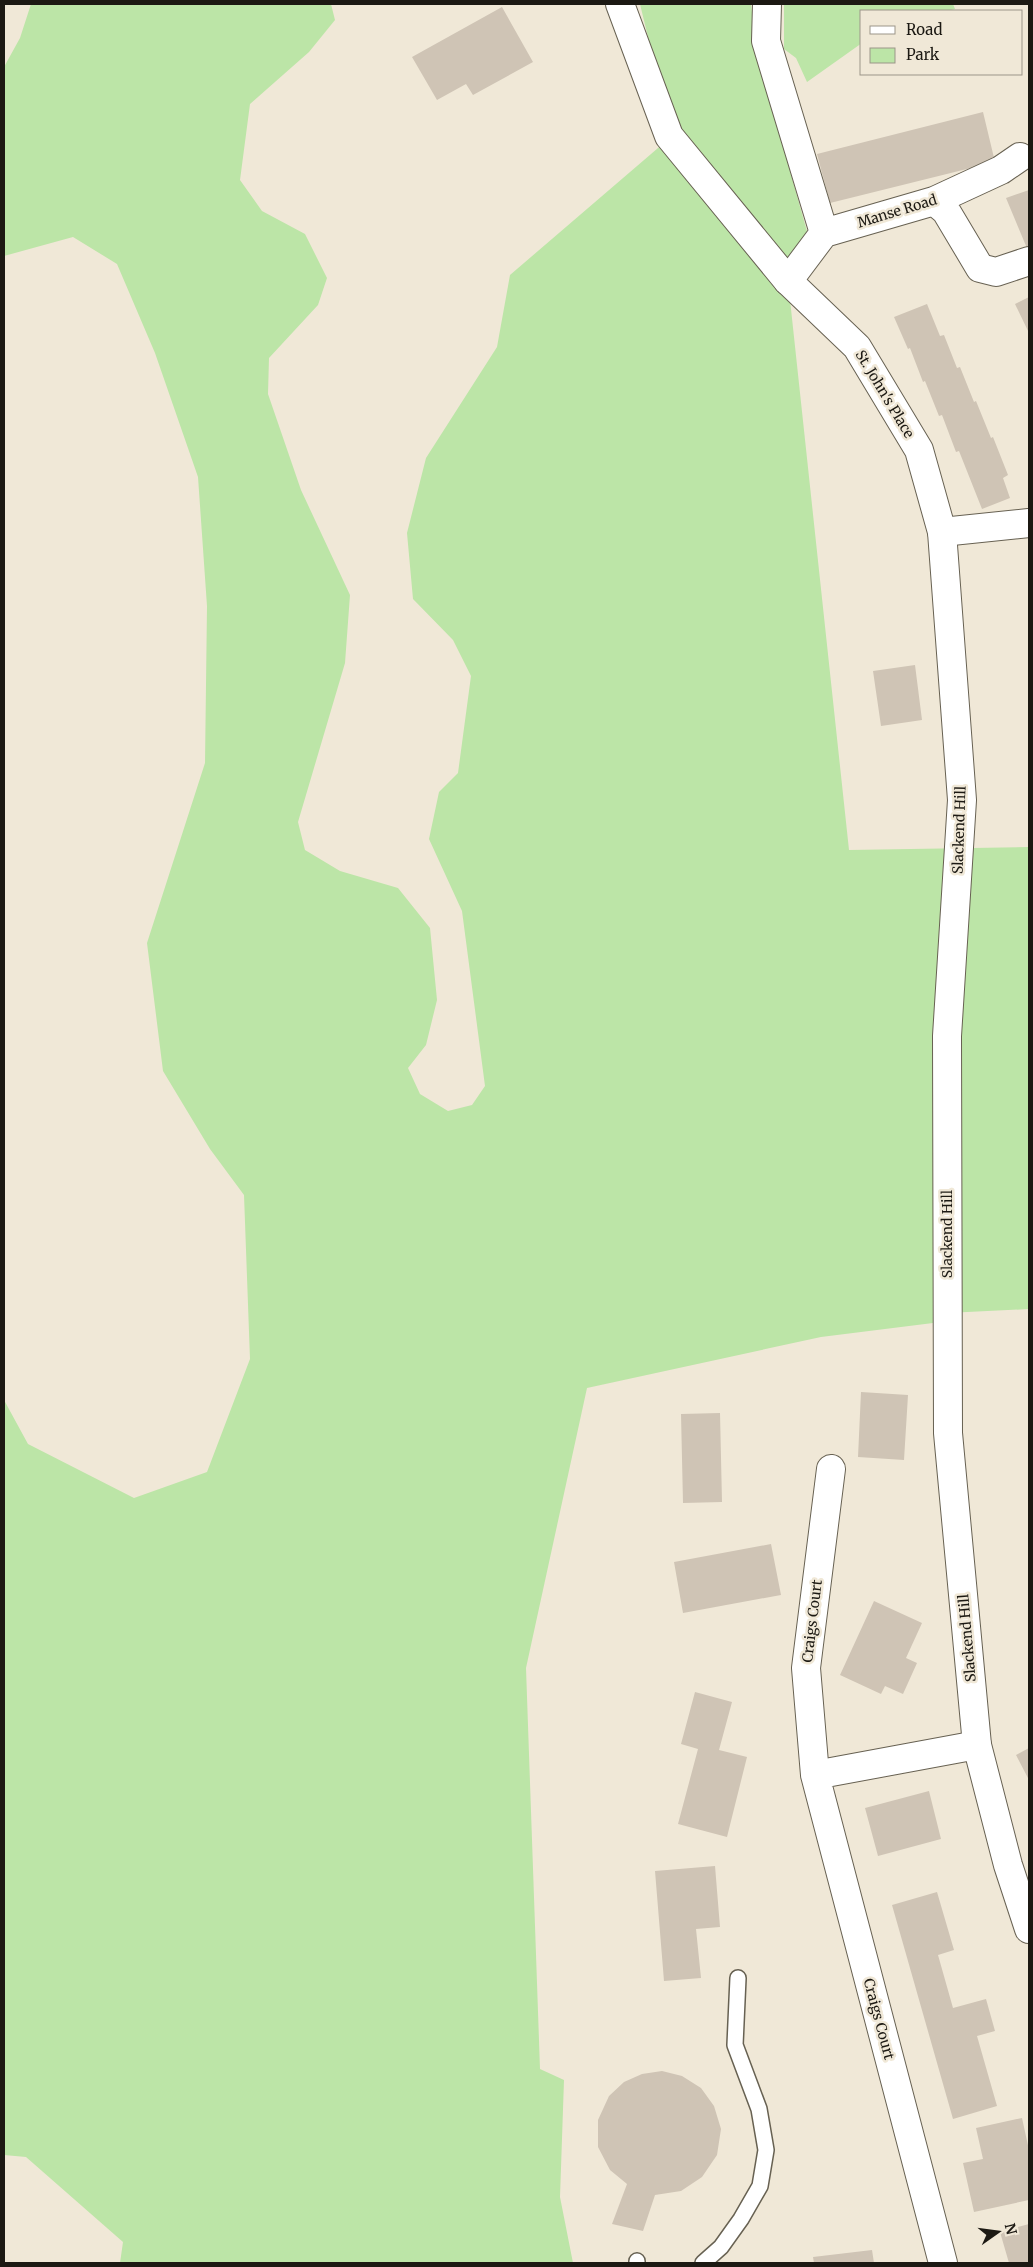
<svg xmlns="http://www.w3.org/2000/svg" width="1033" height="2267" viewBox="0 0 1033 2267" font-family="Merriweather,serif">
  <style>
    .green { fill: #bce5a7 }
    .building { fill: #cfc4b5 }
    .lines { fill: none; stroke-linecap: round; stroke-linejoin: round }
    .service-casing { stroke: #676152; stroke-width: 18 }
    .minor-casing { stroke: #676152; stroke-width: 30 }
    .secondary-casing { stroke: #676152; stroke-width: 30 }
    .service { stroke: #fff; stroke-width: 15 }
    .minor { stroke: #fff; stroke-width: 28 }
    .secondary { stroke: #fff; stroke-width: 28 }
    .labels { text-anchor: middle; stroke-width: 5; stroke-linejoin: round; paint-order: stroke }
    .street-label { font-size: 14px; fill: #1c1913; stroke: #f0e8d7 }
  </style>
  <rect width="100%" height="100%" fill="#f0e8d7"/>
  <path class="green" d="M31,4H331L335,20L309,52L250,104L240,180L262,211L305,234L327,278L318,305L269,358L268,394L301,490L350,595L345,663L298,822L305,850L340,871L398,888L430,928L437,1000L426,1045L408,1068L420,1094L448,1111L472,1105L485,1086L462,911L429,839L439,792L458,773L471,676L453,640L413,599L407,533L426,458L497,347L510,275L672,136L640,4H751L757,53L808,235L788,281L849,850L1029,847V1309L947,1313L933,1323L821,1337L587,1388L526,1668L540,2069L564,2080L560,2197L573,2263H120L123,2242L26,2157L4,2155V1400L28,1444L134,1498L207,1472L250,1359L244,1195L210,1149L163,1071L147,943L205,763L207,606L198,477L155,353L117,264L73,237L4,256V67L20,38Z
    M784,4H953L955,9L947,11H862V43L807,82L796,58L784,49Z"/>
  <path class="building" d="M502,7L533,62L473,95L466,84L437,100L412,57Z
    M983,112L995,162L830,203L817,154Z
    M1029,190V253L1006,198Z
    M1029,297V333L1015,304Z
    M927,304L940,336L944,335L957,368L960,367L974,402L976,401L991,438L993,437L1008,475L1003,478L1010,498L982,509L959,451L956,452L942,415L939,416L925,381L923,382L910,348L908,349L894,317Z
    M915,665L922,720L881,726L873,671Z
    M861,1392L908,1395L904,1460L858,1457Z
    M720,1413L722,1502L683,1503L681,1414Z
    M771,1544L781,1595L683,1613L674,1562Z
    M874,1601L922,1623L906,1658L917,1663L903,1694L885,1686L881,1694L840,1675Z
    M695,1692L732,1702L719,1750L747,1757L727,1837L678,1824L698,1749L681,1744Z
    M1029,1748V1780L1016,1755Z
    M929,1791L941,1839L878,1856L865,1808Z
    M715,1866L720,1927L696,1929L701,1978L664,1981L655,1871Z
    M937,1892L954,1950L938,1955L953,2008L986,1999L995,2031L977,2036L997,2106L953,2119L892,1905Z
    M662,2071L682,2076L701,2088L714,2106L721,2129L717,2155L702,2177L681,2191L655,2195L643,2231L612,2224L627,2184L610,2170L598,2147V2120L609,2096L624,2082L642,2074Z
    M1022,2118L1029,2150V2200L974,2212L963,2163L983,2159L976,2128Z
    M1029,2224V2263H1009L1000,2232Z
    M872,2250L874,2263H814L813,2257Z"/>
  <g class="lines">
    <defs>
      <path id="service" d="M637,2263V2261
        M703,2263L721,2247L741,2219L760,2186L766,2150L759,2109L735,2045L738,1978"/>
      <path id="minor" d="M767,4L766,41L824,233
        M934,201L946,211L980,268L996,272L1029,261
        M788,281L824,233L934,201L1001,170L1020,157
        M942,532L1029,523
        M831,1469L806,1668L815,1775L943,2263
        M815,1775L977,1745"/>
      <path id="secondary" d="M620,4L669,136L788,281L857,347L919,450L942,532L962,800L947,1036L948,1433L977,1745L1008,1865L1029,1929"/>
    </defs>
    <use href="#service" class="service-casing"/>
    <use href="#minor" class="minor-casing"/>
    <use href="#secondary" class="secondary-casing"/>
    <use href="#service" class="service"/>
    <use href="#minor" class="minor"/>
    <use href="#secondary" class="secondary"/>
  </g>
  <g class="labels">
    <g class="street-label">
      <text transform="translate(897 211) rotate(-17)" y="5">Manse Road</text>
      <text transform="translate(885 394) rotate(59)" y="5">St. John's Place</text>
      <text transform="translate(959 830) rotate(-88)" y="5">Slackend Hill</text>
      <text transform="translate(947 1234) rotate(-90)" y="5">Slackend Hill</text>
      <text transform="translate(812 1621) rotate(-83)" y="5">Craigs Court</text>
      <text transform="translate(967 1638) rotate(-95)" y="5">Slackend Hill</text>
      <text transform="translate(879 2019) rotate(75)" y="5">Craigs Court</text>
    </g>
  </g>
  <rect width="1033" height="2267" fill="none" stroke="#1c1913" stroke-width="10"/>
  <rect x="860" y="10" width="162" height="65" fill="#f0e8d7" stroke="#9b9589"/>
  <rect x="870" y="26" width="25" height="8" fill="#ffffff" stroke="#9b9589"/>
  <text x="906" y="35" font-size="15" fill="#1c1913">Road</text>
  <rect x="870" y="48" width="25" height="15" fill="#bce5a7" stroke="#9b9589"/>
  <text x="906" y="60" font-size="15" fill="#1c1913">Park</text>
  <g transform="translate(998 2232) rotate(76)" stroke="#f0e8d7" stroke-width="4" paint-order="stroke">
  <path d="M0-4L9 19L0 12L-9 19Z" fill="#1c1913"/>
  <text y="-8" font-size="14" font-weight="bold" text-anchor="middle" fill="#1c1913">N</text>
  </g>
</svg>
